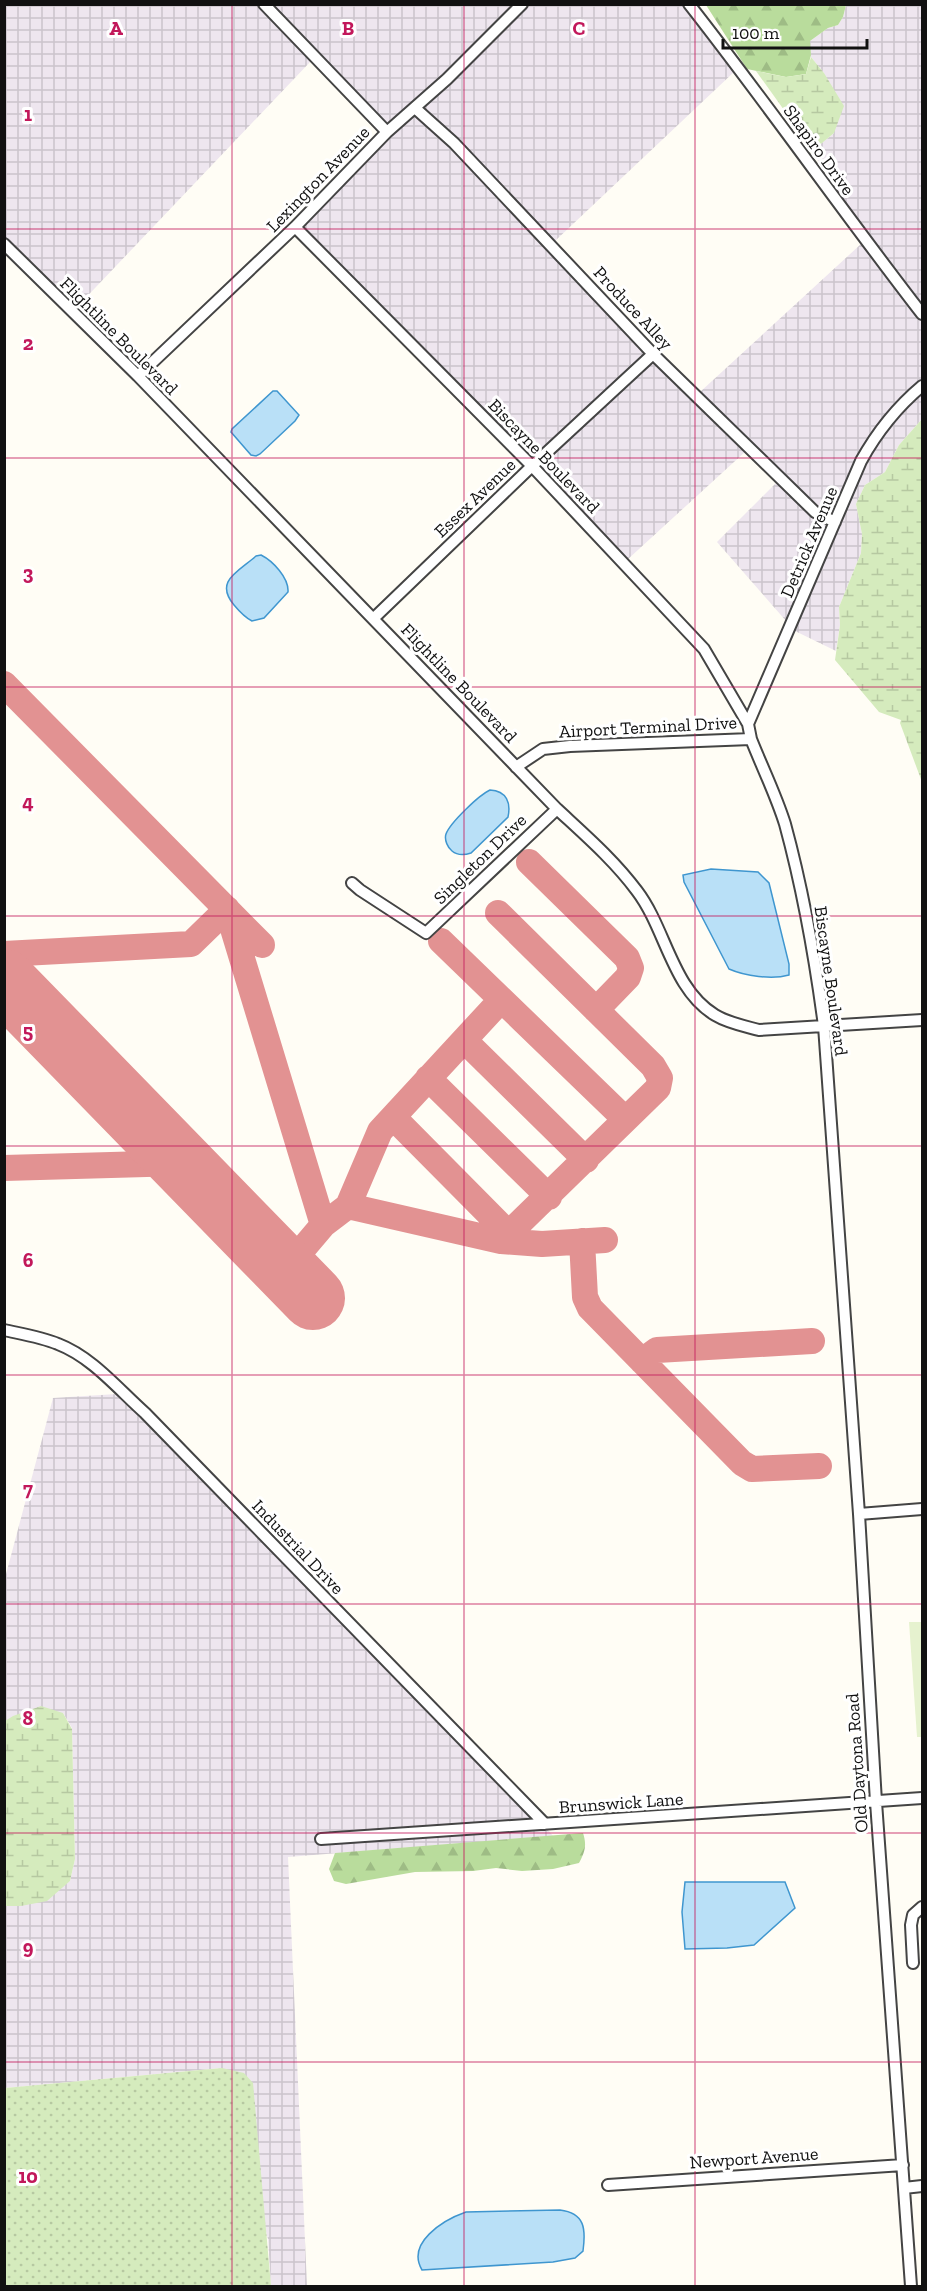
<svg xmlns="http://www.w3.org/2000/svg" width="927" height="2291" viewBox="0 0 927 2291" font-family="'Zilla Slab',serif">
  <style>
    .industrial { fill: url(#industrial-grid) }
    .grass { fill: url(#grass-dots) }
    .forest { fill: url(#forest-firs) }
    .wetland { fill: url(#wetland-marsh) }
    .pitch { fill: #e6f2cf }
    .water { fill: #b9e0f7; stroke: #3f96cf; stroke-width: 1.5 }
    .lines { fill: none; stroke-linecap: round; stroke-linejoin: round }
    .taxiway { stroke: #e29292; stroke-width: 26 }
    .runway { stroke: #e29292; stroke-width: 64 }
    .minor-casing { stroke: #444; stroke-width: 14 }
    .minor { stroke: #fff; stroke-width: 10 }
    .grid { fill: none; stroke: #c2185b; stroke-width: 1.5; stroke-opacity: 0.55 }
    .labels { text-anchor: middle; stroke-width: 6; stroke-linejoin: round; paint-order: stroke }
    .street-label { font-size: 18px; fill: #111; stroke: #fff }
    .grid-label { font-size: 20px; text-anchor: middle; font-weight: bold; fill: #c2185b; stroke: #fff; stroke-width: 6; stroke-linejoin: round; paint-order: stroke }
  </style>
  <defs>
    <pattern id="industrial-grid" width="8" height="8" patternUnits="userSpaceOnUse" patternTransform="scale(1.5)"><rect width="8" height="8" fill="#eee6ef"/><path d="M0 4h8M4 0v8" fill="none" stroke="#cbc4cc"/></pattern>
    <pattern id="grass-dots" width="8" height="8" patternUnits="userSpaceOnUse" patternTransform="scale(1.5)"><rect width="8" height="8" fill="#d5ebbd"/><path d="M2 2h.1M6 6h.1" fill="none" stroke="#b6c8a1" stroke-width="1.8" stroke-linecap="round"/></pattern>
    <pattern id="forest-firs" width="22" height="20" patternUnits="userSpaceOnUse" patternTransform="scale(1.5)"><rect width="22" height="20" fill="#b9dc9c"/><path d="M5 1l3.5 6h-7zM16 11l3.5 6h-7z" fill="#9ebc85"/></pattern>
    <pattern id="wetland-marsh" width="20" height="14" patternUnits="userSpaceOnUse" patternTransform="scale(1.5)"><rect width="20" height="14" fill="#d5ebbd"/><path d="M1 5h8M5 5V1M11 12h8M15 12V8" fill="none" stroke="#b6c8a1"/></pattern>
  </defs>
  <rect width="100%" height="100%" fill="#fffdf5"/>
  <path class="industrial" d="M4,5H257L311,61L76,308L5,237Z
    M272,5H515L443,76L387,125Z
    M530,5H682L734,72L555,241L459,140L423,108Z
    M846,5H922V305L861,226L812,151L834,133L824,73L811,57L810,41L828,28L838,25L843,17Z
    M415,115L450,147L645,354L532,458L303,227L391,136Z
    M861,244L922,323V379L908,392L871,433L856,460L832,515L819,508L700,392Z
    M653,361L746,451L627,560L539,466Z
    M922,393V419L899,445L885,472L865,485L856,504L862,534L861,553L839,607L840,625L836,651L795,631L866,463L880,438Z
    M777,482L828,524L787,622L717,542Z
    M117,1394L543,1829H547L553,1836L288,1857L307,2286H271L268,2239L222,2068L5,2088V1906H21L70,1881L75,1859L72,1728L63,1713L5,1721V1578L53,1398Z"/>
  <path class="grass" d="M222,2068L244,2073L253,2083L271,2286H5V2088Z"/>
  <path class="forest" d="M706,5H846L843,17L838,25L828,28L810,41L811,55L806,74L786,77L747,69Z
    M583,1833C587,1845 585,1852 579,1863L553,1869L522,1871L496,1868L473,1871L415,1872L346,1884L334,1881L329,1869L335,1853Z"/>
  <path class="wetland" d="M811,57L824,73L844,106L834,133L810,153L799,131L756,71L786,77L806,74Z
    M922,419V782L900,723L901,720L879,712L835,660L840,625L839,607L861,553L862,534L856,504L865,485L885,472L899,445Z
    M41,1706L63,1713L72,1729L75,1859L70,1881L47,1901L21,1906H5V1721L13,1716Z"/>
  <path class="pitch" d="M909,1622H922V1737H917Z"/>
  <path class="water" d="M273,391H277L299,415L295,421L260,454L256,456L251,455L231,432L232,429Z
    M261,555C273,561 289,578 288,592L264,618L252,621C244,617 239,611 234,605C214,581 238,572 256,556Z
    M490,790C507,791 511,803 508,817L471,853C465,855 458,856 452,851C448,848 444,840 446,834C450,823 479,795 490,790Z
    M711,869L758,872L769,883L789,964V975C772,980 745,976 729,969L684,882L683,875Z
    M685,1882H785L795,1908L754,1945L727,1948L685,1949L682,1912Z
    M560,2210C585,2213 586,2229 583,2251L575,2258L553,2262L422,2270C406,2243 443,2220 466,2212Z"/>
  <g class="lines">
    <path class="taxiway" d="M4,684L262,945
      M529,862L627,958L631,968L628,977L596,1010
      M498,913L653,1066L660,1078L658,1088L501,1241
      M441,941L625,1119
      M4,954L191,944L227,909L323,1225L285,1270
      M464,1040L586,1160
      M428,1078L549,1197
      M393,1117L509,1234
      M4,1168L182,1163
      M348,1206L380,1131L501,1000
      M323,1225L348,1206L501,1241L542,1244L605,1240
      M582,1241L585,1297L590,1308L742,1463L752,1469L819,1466
      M642,1361L657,1350L812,1341"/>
    <path class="runway" d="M4,981L313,1298"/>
    <defs>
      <path id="minor" d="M264,4L387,132
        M689,4C769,106 843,212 922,314
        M415,108L454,143L653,354L815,512L835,522
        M295,227L532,466L704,649L748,724L751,739C762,767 776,795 785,824C803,890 815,958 824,1026L859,1514L876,1802L911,2286
        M4,244L138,376L557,809C585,835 614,860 637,891C666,929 672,989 715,1015C728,1023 744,1026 759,1030L922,1020
        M138,376L295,227L387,132L447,79L522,4
        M374,618L532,466L653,354
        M748,724L861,461C877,432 897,407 922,386
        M516,767L543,749L570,746L751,739
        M352,883L360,890L426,933L557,809
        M4,1330C22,1334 41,1337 58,1344C92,1357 118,1389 145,1413L545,1824
        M859,1514L922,1509
        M321,1839L922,1798
        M913,1963L911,1925L913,1915L922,1907
        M608,2185L903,2165
        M904,2188L922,2186"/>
    </defs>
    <use href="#minor" class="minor-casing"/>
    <use href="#minor" class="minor"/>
  </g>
  <path class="grid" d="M232,4V2286M464,4V2286M695,4V2286M4,229H922M4,458H922M4,687H922M4,916H922M4,1146H922M4,1375H922M4,1604H922M4,1833H922M4,2062H922"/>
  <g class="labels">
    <g class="street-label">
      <text transform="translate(819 150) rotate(54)" y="6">Shapiro Drive</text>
      <text transform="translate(318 179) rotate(-46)" y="6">Lexington Avenue</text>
      <text transform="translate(633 308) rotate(47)" y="6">Produce Alley</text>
      <text transform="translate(119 336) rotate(45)" y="6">Flightline Boulevard</text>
      <text transform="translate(544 456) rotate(46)" y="6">Biscayne Boulevard</text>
      <text transform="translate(475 498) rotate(-44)" y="6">Essex Avenue</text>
      <text transform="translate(809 542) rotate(-67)" y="6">Detrick Avenue</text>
      <text transform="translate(459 683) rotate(46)" y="6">Flightline Boulevard</text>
      <text transform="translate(648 727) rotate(-3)" y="6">Airport Terminal Drive</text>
      <text transform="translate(480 859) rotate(-44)" y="6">Singleton Drive</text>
      <text transform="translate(831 981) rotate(82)" y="6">Biscayne Boulevard</text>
      <text transform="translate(298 1547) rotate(46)" y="6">Industrial Drive</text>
      <text transform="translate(857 1763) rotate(-94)" y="6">Old Daytona Road</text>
      <text transform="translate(621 1803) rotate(-4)" y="6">Brunswick Lane</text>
      <text transform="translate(754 2158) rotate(-4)" y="6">Newport Avenue</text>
    </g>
  </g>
  <g class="grid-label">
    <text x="116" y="35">A</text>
    <text x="348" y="35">B</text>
    <text x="579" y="35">C</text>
    <text x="28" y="121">1</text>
    <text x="28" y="350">2</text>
    <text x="28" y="580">3</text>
    <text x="28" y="809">4</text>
    <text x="28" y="1038">5</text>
    <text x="28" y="1267">6</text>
    <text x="28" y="1496">7</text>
    <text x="28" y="1725">8</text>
    <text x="28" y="1954">9</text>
    <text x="28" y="2183">10</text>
  </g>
  <rect width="927" height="2291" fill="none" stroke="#111111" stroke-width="12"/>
  <path d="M723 39v9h144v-9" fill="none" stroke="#111111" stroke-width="3"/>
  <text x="732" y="39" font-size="18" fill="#111111" stroke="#ffffff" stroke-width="4.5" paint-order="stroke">100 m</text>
</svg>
